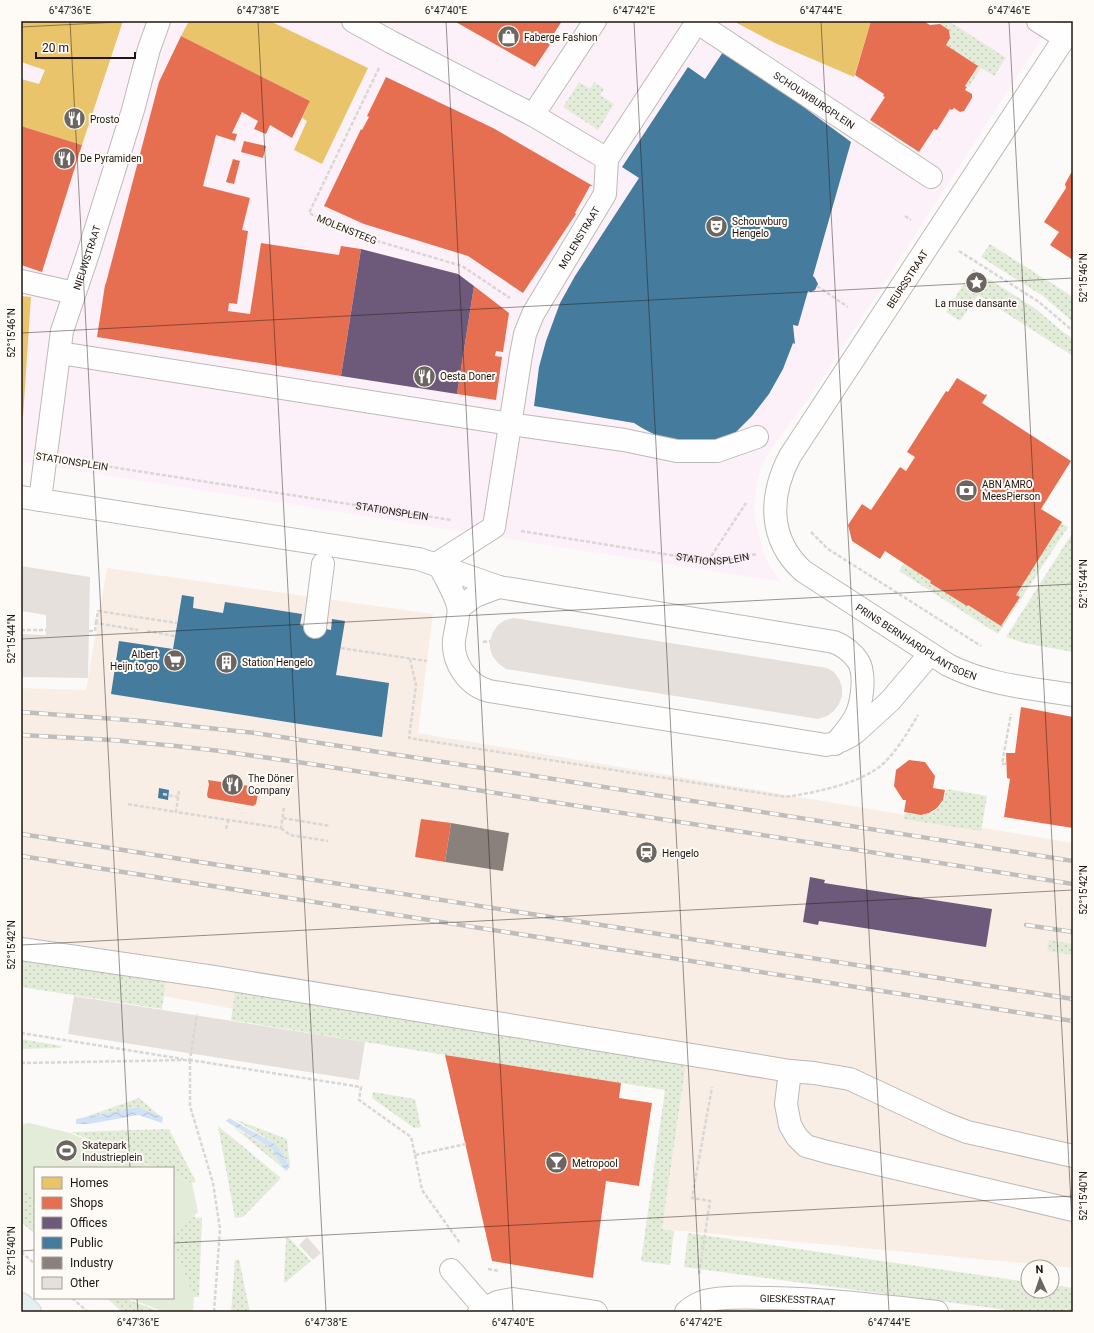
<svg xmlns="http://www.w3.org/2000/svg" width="1094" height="1333" viewBox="0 0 1094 1333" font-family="Roboto,sans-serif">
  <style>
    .commercial { fill: #fdf1f9 }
    .built { fill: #f9eee6 }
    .grass { fill: url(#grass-dots) }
    .garden { fill: #e3ecd9 }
    .water { fill: url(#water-waves) }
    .homes { fill: #e9c46a }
    .shops { fill: #e76f51 }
    .offices { fill: #6d597a }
    .public { fill: #457b9d }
    .industry { fill: #8a817c }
    .building { fill: #e6e0dc }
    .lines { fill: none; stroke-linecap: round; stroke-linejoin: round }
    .minor-casing { stroke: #bdb9b5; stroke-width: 24 }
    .major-casing { stroke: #d6d3d2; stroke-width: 24 }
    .path { stroke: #d8d7d6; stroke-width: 2.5; stroke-dasharray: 4 2; stroke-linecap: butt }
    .minor { stroke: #fffefe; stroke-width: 22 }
    .major { stroke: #e3eff0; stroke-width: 22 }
    .rail-casing { stroke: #bfbebd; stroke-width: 4.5 }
    .rail { stroke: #fefaf6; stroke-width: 3; stroke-dasharray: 9; stroke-linecap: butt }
    .ticks { fill: none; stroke: #1e1610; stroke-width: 1; stroke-opacity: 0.45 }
    .labels { text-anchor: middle; stroke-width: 4; stroke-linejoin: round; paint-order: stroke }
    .poi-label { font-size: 10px; fill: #1e1610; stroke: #fefaf6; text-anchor: start }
    .street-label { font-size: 10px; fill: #1e1610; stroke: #fefaf6 }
    .neatline { fill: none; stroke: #1e1610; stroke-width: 1.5 }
    .ticks-label { font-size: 10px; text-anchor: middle; fill: #1e1610 }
  </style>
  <defs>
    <pattern id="grass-dots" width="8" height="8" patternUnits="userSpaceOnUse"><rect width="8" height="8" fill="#e3ecd9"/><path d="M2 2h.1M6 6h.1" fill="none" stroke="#c2cab9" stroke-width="1.8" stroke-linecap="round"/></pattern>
    <pattern id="water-waves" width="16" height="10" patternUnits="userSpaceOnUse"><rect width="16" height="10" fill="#d1e2f6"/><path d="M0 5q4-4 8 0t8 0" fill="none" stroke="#b3c1d2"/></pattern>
  </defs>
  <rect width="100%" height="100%" fill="#fcfaf8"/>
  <path class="commercial" d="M21,21H1053L827,372L773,447L766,458L761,468L756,489L754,508L755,519L763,552L771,568L781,582L21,462Z"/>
  <path class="built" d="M107,568L433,614L418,733L1073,843V1268L662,1229L682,1091L21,970V688L86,690Z"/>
  <path class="grass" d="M941,21H949L1006,58L994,76L981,68L969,87L966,85L978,66L946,45L950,38L949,30L940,24Z
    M579,82L590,89L594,82L604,89L600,95L614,104L598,130L563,107Z
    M990,244L1073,297V322L1043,296L981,257Z
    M973,269L1036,309L1063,332L1073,339V356L978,295L960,321L946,312Z
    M1061,523L1068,527L998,634L899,571L905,562Z
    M1073,532V652L1024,643L1006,637Z
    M947,789L987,796L981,831L903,819L905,813C920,815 934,817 943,802C945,798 945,793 947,789Z
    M1049,940L1073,944V955L1047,951Z
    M21,958L166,980L162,1009L21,987Z
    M235,992L686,1063L662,1229L674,1231L670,1265L641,1261L665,1090L445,1055L231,1020Z
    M21,1039L62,1046L60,1048L21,1049Z
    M373,1092L415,1099L421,1127L414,1128L372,1098Z
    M139,1098L160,1116L138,1107L82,1118Z
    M234,1119L287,1139L290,1167L277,1145Z
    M218,1126L281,1178L243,1217L235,1218Z
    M232,1126L272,1149L284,1169Z
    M169,1129L196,1182L192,1183L173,1175V1168H156L71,1132Z
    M21,1182H23L35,1202V1234L21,1222Z
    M192,1217L202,1218L199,1297H194L173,1247V1238Z
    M688,1233L1028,1282V1291H1052V1285L1073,1288V1312H1022L684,1267Z
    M288,1237L311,1261L285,1283L284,1281L286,1238Z
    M239,1259L249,1307L250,1312H231L235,1260Z
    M107,1298H124L161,1312H122Z"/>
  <path class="garden" d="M29,1123L70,1133L155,1168H35V1202L23,1182H21V1125Z
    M173,1175L192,1183L198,1212L173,1238Z
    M173,1247L194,1297L193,1312H164L129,1298H173Z"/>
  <path class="water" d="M138,1107L163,1117L162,1123L138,1115L89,1124H76V1119Z
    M229,1118L277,1145L290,1167L286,1171L284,1169L272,1149L226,1121Z"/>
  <path class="homes" d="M21,21H123L82,145L21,126V79L39,84L45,70L21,62Z
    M189,21H270L368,68L322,164L294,150L307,121L302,118L310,101L181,36Z
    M733,21H871L854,77L775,43Z
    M21,296L31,297L23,417H21Z"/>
  <path class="shops" d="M454,21H562L553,35L555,37L535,67Z
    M871,21H923L930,25L940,24L949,30L950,38L946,45L978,66L965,86L967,87L965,90L972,94V98L964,111L960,112L954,108L952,110L950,109L937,130L934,129L919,152L870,120L885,97L883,96L884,94L855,75Z
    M181,36L310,101L292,138L270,125L266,134L254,129L258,121L242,112L232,133L237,134L235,141L216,135L203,186L250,198L242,230L248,231L237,304L229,303L228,311L250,314L261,243L339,255L341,246L361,249L341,376L97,337L105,285L106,283L159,82Z
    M386,77L493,128L593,186H590L575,213L576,214L523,293L468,256L364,224L324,206L361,129L362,130L369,117L367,116Z
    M21,126L82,145L42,272L21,265Z
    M244,141L266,146L263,158L241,152Z
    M233,159L240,161L234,184L226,182Z
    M1071,173H1073V260L1050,245L1059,232L1044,222L1066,188L1065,184Z
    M474,286L509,313L503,352L496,351L495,356L502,357L496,400L457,394Z
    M957,378L985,395L986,394L987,395L982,403L1071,461L1041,509L1062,522L1016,595L1020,597L1001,626L968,605L967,606L930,583L931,581L885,551L880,559L852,541L848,525L862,504L871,510L900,467L906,471L915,457L907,452L946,391L948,392Z
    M1021,707L1073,717V828L1004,817L1010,779L1007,778L1006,753H1015Z
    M909,760L925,762L935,776L933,788L945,790L943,800L937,808L929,813L921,815L904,812L906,800H903L894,786L896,770Z
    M208,780L262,788L259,789L256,804L253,806L208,798L207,795L209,784Z
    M421,819L451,823L445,862L415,857Z
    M445,1055L621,1083L619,1098L652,1103L639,1186L606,1181L593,1278L492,1261Z"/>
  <path class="offices" d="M361,249L458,274L474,286L457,394L341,376Z
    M810,877L825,880L824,883L992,909L986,947L819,921L818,925L803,922Z"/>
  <path class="public" d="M725,49L851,142L813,276L815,278L818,284L815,290L811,292L808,291L798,326L793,325L795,344L793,343L783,369L769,394L752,416L732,436L710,444L663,439L642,428L634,423L534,406L539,367L546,341L560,303L575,276L639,178L622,167L688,67L705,79Z
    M182,595L194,597L193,608L223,613L225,602L302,614L300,625L315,627L331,630L332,619L345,621L336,675L389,683L382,737L111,694L119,641L173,649Z
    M159,788L169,790L168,800L158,798Z"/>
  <path class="industry" d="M451,823L509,833L503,871L445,862Z"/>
  <path class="building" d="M21,566L90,577L88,678L21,677V634L46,635V615L21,611Z
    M514,618L827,668L834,672L839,679L842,687V696L839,704L834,711L827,716L818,719L506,669L499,664L493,657L490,649V641L493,632L498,625L505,620Z
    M74,996L365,1042L359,1080L68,1034Z
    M307,1237L321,1253L313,1260L299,1245Z"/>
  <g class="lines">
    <defs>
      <g id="minor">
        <path d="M353,21L391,42L533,115L607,159"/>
        <path id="s3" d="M695,21L931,177"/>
        <path d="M1038,21L1065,38"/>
        <path id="s4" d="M1073,25L790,456C769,496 768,539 803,571L948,665C988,685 1029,688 1073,695"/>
        <path d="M533,115L595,21"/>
        <path d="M21,281L74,293"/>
        <path d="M60,353L510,424L624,440L677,451H717L757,437"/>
        <path d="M21,497L419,559L499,587L834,642C844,646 852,652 858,661C866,673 862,701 857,713C852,725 843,734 835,744"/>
        <path id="s5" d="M40,500L62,331L88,254L133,110L149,49L159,21"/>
        <path id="s6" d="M436,564L494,527L521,355L525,334L533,314L605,194L607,159L697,22"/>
        <path d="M440,567C446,579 455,594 458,606C460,614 455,631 454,640C452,662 467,685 489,691L826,745C838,743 847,739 856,732L890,701L930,654"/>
        <path d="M459,608L475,596L499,587"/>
        <path d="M315,627L323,564"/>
        <path d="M21,949L214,977L717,1059L790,1071L814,1073L850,1079L944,1123L967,1132L1073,1156"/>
        <path d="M790,1071L786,1104L790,1125L797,1137L806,1146L827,1152L1073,1210"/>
        <path d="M451,1270L484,1308"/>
        <path d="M479,1312L497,1302L513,1299L596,1312"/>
        <path id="s7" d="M686,1312C692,1306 702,1301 710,1300C730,1296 751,1298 771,1298C827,1299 882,1306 937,1312"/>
      </g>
      <path id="major" d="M21,1304L30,1312"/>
    </defs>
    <use href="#minor" class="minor-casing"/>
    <use href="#major" class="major-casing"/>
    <g class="path">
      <path d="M379,68L309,213L360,236L462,266L510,298"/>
      <path d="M905,216L911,220"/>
      <path d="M959,251L1039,302L1073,331"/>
      <path d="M817,286L848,307"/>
      <path id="s1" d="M73,461L451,520"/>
      <path id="s2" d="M521,531L708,561L728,560L757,554"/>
      <path d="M811,532L828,549L981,646"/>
      <path d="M708,561L746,503"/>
      <path d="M96,623L98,611L177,623"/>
      <path d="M21,630H46"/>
      <path d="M89,631H95L96,623L138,630"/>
      <path d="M147,631L175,636"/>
      <path d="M483,642L490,641"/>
      <path d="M341,648L427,661"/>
      <path d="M410,659L416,685L409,738L786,797C816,792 861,784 884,763C898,749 908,732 918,715"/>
      <path d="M1006,764H1002L1011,714"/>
      <path d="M179,791L176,812L281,828L284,808"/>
      <path d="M163,794L178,797"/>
      <path d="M128,804L176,812"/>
      <path d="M283,818L330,826"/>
      <path d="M281,828L290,835L328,841"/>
      <path d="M226,829L228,821"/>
      <path d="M21,1033L183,1059"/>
      <path d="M188,1060H190L197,1014"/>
      <path d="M190,1060V1106L213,1183L220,1229L214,1312"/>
      <path d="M21,1063L190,1060L361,1087L359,1100L411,1137L415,1155L466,1144"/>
      <path d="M415,1155L422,1190L460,1243"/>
      <path d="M21,1252L35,1264"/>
      <path d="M488,1269L499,1271"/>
      <path d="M699,1274L710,1201L692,1198L712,1087"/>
      <path d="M72,1298L88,1312"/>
    </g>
    <use href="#minor" class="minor"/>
    <use href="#major" class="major"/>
    <defs>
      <path id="rail" d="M21,712L142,721L255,733L528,775L1073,861
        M21,735L112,740L176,746L220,751L311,764L1073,884
        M21,834L1073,999
        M21,856L1073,1021
        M1026,925L1073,932"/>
    </defs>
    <use href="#rail" class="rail-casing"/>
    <use href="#rail" class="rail"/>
  </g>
  <path class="ticks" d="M70,21L130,1168M258,21L326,1312M446,21L513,1312M634,21L701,1312M821,21L889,1312M1009,21L1073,1242M21,27L139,21M21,333L1073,278M21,639L1073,584M21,945L1073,890M173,1243L1073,1196M21,1251L35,1250M137,1298L138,1312"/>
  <defs>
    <symbol id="shop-disc" viewBox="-11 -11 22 22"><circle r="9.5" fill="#6c6661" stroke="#fefaf6"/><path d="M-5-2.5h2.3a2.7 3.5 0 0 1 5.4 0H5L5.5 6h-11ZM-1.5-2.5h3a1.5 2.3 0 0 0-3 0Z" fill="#fff"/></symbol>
    <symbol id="restaurant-disc" viewBox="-11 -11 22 22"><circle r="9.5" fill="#6c6661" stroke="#fefaf6"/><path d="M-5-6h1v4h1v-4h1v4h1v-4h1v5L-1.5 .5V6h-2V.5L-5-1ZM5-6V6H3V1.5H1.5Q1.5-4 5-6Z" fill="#fff"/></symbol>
    <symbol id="theatre-disc" viewBox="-11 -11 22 22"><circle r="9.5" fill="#6c6661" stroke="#fefaf6"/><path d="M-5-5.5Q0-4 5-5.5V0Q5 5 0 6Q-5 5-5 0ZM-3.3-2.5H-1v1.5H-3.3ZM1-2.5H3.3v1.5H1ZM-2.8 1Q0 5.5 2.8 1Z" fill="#fff"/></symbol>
    <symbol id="sight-disc" viewBox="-11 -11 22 22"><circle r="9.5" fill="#6c6661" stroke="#fefaf6"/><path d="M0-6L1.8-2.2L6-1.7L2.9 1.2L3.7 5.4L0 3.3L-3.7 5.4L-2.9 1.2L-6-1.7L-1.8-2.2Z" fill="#fff"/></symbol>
    <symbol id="bank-disc" viewBox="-11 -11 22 22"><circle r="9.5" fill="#6c6661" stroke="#fefaf6"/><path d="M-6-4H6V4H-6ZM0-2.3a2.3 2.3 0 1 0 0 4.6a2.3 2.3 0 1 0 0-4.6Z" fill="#fff"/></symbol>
    <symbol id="supermarket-disc" viewBox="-11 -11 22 22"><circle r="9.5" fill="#6c6661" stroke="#fefaf6"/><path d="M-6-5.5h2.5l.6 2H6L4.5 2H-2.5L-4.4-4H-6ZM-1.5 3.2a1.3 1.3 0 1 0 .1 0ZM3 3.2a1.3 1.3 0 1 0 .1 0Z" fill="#fff"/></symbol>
    <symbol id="building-disc" viewBox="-11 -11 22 22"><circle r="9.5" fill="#6c6661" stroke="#fefaf6"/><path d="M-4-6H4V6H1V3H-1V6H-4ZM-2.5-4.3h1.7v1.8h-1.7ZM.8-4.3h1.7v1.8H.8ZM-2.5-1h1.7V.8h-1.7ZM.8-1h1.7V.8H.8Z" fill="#fff"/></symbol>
    <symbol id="station-disc" viewBox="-11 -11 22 22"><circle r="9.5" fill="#6c6661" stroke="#fefaf6"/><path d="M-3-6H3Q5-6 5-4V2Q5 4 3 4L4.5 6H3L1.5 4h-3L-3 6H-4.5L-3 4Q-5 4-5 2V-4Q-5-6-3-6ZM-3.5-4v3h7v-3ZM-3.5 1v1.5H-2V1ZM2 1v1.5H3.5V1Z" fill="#fff"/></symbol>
    <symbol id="stadium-disc" viewBox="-11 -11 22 22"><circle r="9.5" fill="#6c6661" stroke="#fefaf6"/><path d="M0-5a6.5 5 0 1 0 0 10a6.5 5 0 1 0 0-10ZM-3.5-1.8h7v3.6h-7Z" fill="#fff"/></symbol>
    <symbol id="bar-disc" viewBox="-11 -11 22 22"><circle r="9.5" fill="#6c6661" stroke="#fefaf6"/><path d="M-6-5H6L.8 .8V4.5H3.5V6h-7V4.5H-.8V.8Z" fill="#fff"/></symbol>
  </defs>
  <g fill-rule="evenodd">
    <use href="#shop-disc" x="496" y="24" width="25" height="25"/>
    <use href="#restaurant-disc" x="62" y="106" width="25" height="25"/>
    <use href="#restaurant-disc" x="52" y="146" width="25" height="25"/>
    <use href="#theatre-disc" x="704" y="214" width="25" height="25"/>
    <use href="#sight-disc" x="964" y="270" width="25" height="25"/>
    <use href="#restaurant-disc" x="412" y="364" width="25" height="25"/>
    <use href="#bank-disc" x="954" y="478" width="25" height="25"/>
    <use href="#supermarket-disc" x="162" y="648" width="25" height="25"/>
    <use href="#building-disc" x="214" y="650" width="25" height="25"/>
    <use href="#restaurant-disc" x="220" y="772" width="25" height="25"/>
    <use href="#station-disc" x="634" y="840" width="25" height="25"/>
    <use href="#stadium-disc" x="54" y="1138" width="25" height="25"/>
    <use href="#bar-disc" x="544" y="1150" width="25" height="25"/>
  </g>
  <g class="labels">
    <g class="poi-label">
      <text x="524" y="41">Faberge Fashion</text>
      <text x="90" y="123">Prosto</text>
      <text x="80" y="162">De Pyramiden</text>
      <text x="732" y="225">Schouwburg<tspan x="732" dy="12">Hengelo</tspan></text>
      <text x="976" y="307" text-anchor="middle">La muse dansante</text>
      <text x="440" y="380">Oesta Doner</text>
      <text x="982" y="488">ABN AMRO<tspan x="982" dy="12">MeesPierson</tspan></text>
      <text x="158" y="658" text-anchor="end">Albert<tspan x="158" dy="12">Heijn to go</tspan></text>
      <text x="242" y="666">Station Hengelo</text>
      <text x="248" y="782">The Döner<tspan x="248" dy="12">Company</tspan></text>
      <text x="662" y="857">Hengelo</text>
      <text x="82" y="1149">Skatepark<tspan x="82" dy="12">Industrieplein</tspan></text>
      <text x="572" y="1167">Metropool</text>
    </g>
    <g class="street-label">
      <text dy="4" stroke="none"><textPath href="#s3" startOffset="143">SCHOUWBURGPLEIN</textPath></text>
      <text transform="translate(347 229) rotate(22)" y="4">MOLENSTEEG</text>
      <text dy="4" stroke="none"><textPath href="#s6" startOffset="375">MOLENSTRAAT</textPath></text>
      <text dy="4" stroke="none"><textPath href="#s5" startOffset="248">NIEUWSTRAAT</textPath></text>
      <text transform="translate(907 279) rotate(-57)" y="4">BEURSSTRAAT</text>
      <text transform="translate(72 461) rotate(9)" y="4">STATIONSPLEIN</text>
      <text dy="4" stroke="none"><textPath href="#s1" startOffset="323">STATIONSPLEIN</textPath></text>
      <text dy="4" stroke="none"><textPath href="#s2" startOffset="194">STATIONSPLEIN</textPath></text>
      <text dy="4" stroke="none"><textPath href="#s4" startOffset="775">PRINS BERNHARDPLANTSOEN</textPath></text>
      <text dy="4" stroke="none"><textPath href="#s7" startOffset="115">GIESKESSTRAAT</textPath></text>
    </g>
  </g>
  <rect width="1094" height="1333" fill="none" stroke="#fefaf6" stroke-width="44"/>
  <rect x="34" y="1167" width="140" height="132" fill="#fefaf6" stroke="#a49f9a"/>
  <rect x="42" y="1177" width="20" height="12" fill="#e9c46a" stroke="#a49f9a"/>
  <text x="70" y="1187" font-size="12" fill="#1e1610">Homes</text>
  <rect x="42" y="1197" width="20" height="12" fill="#e76f51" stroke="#a49f9a"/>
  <text x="70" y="1207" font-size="12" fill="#1e1610">Shops</text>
  <rect x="42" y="1217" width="20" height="12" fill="#6d597a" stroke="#a49f9a"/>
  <text x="70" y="1227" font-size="12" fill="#1e1610">Offices</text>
  <rect x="42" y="1237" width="20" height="12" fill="#457b9d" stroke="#a49f9a"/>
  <text x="70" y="1247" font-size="12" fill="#1e1610">Public</text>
  <rect x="42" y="1257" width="20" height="12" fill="#8a817c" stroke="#a49f9a"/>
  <text x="70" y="1267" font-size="12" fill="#1e1610">Industry</text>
  <rect x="42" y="1277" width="20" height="12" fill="#e6e0dc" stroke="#a49f9a"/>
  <text x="70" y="1287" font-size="12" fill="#1e1610">Other</text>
  <g transform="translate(1040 1279) rotate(357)"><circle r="19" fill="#fefaf6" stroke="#a49f9a"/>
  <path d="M0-3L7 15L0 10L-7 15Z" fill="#6c6661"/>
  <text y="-6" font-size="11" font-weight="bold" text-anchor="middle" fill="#1e1610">N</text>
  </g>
  <path d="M36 52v6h99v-6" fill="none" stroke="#1e1610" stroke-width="2"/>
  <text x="42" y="52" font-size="12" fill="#1e1610" stroke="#fefaf6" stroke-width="3" paint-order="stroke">20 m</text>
  <rect x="22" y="22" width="1050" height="1289" class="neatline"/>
  <g class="ticks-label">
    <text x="70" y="14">6°47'36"E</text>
    <text x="258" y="14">6°47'38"E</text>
    <text x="446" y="14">6°47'40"E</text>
    <text x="634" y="14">6°47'42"E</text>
    <text x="821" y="14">6°47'44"E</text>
    <text x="1009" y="14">6°47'46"E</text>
    <text transform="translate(1083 278) rotate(-90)" y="4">52°15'46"N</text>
    <text transform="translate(11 333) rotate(-90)" y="4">52°15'46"N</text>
    <text transform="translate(1083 584) rotate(-90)" y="4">52°15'44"N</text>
    <text transform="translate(11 639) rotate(-90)" y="4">52°15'44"N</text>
    <text transform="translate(1083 890) rotate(-90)" y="4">52°15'42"N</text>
    <text transform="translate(11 945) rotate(-90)" y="4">52°15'42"N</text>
    <text transform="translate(1083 1196) rotate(-90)" y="4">52°15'40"N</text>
    <text transform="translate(11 1251) rotate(-90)" y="4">52°15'40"N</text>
    <text x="138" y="1326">6°47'36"E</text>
    <text x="326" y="1326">6°47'38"E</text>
    <text x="513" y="1326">6°47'40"E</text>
    <text x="701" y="1326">6°47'42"E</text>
    <text x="889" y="1326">6°47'44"E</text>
  </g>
</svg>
